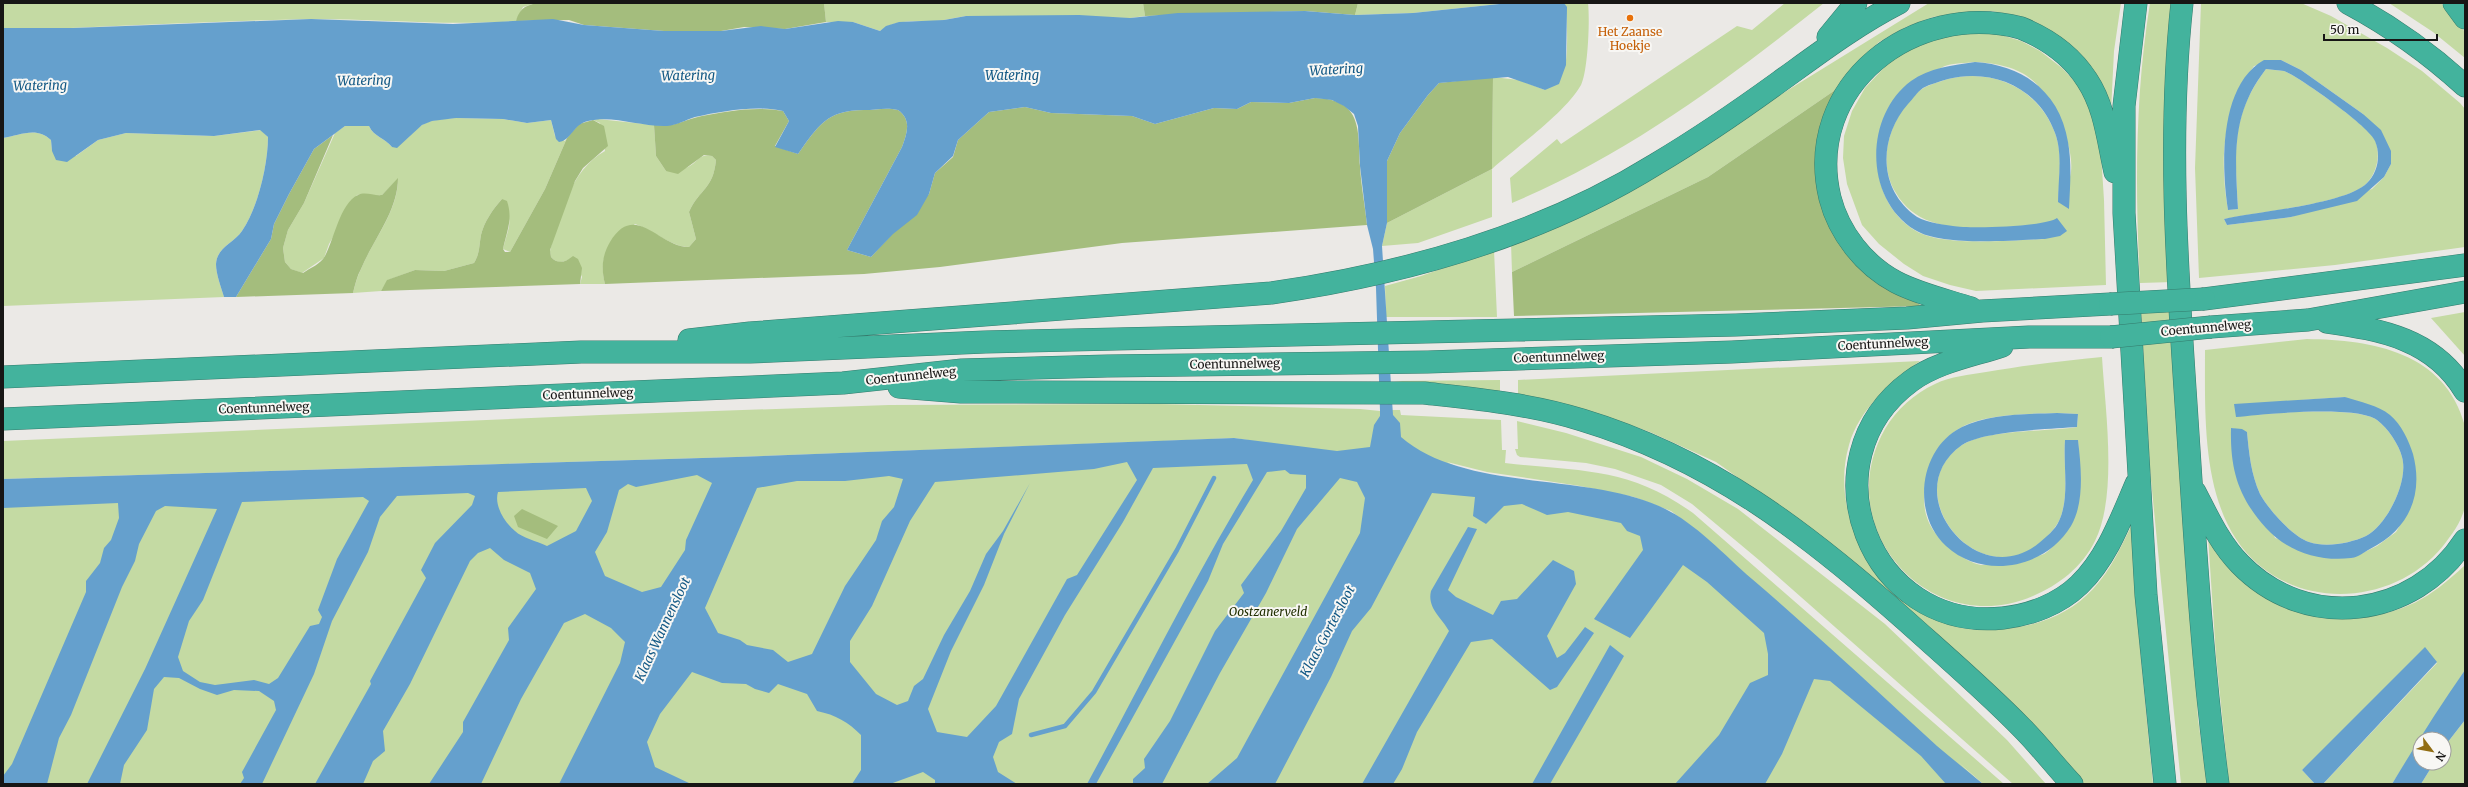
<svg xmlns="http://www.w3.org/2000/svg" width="2468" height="787" viewBox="0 0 2468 787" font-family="Merriweather,serif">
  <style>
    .green { fill: #c4daa3; fill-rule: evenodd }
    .forest { fill: #a4bd7d }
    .water { fill: #65a0cd; fill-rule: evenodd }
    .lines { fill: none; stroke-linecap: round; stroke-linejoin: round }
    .stream { stroke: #65a0cd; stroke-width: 4.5 }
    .highway-casing { stroke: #347c6d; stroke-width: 23 }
    .highway { stroke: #43b39d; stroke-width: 22 }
    .highway-bridge-casing { stroke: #347c6d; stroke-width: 23; stroke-linecap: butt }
    .highway-bridge { stroke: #43b39d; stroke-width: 22 }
    .food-dot { fill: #e8710a; stroke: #f8f7f4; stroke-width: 1.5 }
    .labels { text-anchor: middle; stroke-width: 4; stroke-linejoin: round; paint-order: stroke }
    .food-label { font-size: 12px; fill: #c56008; stroke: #f8f7f4 }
    .street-label { font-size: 12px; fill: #171615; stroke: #f8f7f4 }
    .park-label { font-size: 12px; font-style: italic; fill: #212f00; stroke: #f8f7f4 }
    .water-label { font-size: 13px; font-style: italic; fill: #135985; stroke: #f8f7f4 }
  </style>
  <rect width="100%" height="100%" fill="#ebe9e6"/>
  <path class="green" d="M3,3H537L523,7L516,21C448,26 380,19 311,19C210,21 110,27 9,30L3,28Z
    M824,3H1143L1145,16L1130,18L966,16C958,17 951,19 944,20C922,24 899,16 880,31L853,22H826Z
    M1358,3H1509L1413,13L1355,15Z
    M1564,3H1588C1590,19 1588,71 1581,85C1566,112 1517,147 1492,169V217L1418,243L1382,246L1387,223L1492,169L1493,77L1519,80L1545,90C1551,83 1562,74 1565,65C1568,59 1568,9 1564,3Z
    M1785,3H1824C1727,80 1627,155 1512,203L1510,178L1557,139L1561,144L1737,26L1752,30Z
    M1929,3H2121L2114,51L2111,111L2046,29L2019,16L1991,11L1960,13L1933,17L1906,27L1879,42L1860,60L1844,84L1708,177L1512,272L1511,243L1715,135Z
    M2150,3H2174L2173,282L2140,283C2135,190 2135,95 2150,3Z
    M2201,3H2301L2331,16L2387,48L2422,71L2460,103L2465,109V247L2335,265L2199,278L2195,168ZM2281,60L2301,70L2363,114L2391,164L2384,177L2372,189L2291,217L2227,225L2224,219C2255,212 2348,204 2367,183C2377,172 2381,155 2375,140C2370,127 2298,76 2284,71C2278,70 2271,70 2266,69C2230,116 2235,153 2238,209L2228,210C2219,159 2223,109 2254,66Z
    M2389,3H2441L2465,32V58L2433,32Z
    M1949,33H1995L2021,41L2040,51L2062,68L2078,85L2094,112L2100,138L2104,200L2106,285L1976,291L1950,285L1923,276L1904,264L1879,244L1862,225L1847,184L1843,158L1844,136L1852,111L1865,88L1894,57ZM1975,62C2026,65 2042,81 2062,126C2068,141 2074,161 2070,177C2068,185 2062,194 2058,202C2059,180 2063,154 2055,133C2038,88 1993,68 1948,79C1939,82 1930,84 1922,89C1903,102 1890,128 1887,150C1885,164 1888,181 1896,193C1924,242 1997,227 2044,224L2053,221L2045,239C2012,240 1943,247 1916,231C1870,204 1867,136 1896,97C1900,91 1937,69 1945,66C1953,63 1966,63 1975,62Z
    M456,118L503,119L527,123L551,120L555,136L565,141L567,138L545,189L510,252L503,249C509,224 514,224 502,199C493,209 484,222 481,235C479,246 480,253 474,263L444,271L415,270L388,280L381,291L353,293C355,285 357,277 361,269C373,240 398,211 398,179L382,195C373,196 366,193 357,195L329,244L324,258L302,273L291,269L285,262L283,248L288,230L304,203L335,133L345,126H369C374,137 385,138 392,147C409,141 409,134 422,125C431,119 445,119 456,118Z
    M598,119L654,125L656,156L666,171C672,170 682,170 688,167C698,162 699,153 712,156L716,160C713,190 700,188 689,212L696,239L689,247C671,247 653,230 635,224C612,243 597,251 605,284H580L582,277L573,257C565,262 558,265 551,257L550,251C559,215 571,170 605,151L600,123L593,120Z
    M261,130L268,137C268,164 258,208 242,231C234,243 217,247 216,264C216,274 221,287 224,297L3,306V138C20,135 37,126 51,140L52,151L76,156L98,140L126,133L214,136Z
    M1494,250L1497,317H1386L1385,286L1421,276Z
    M2173,309L2198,719L2207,784H2181L2150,470L2141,311Z
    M2465,312V356L2431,318Z
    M2307,339C2373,340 2445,352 2465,426V507C2461,523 2452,534 2443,546C2390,611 2283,611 2236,539C2202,487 2205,411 2205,350ZM2345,397L2405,436L2409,510L2396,532L2377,546L2352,558L2275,538L2231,428L2247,432C2249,453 2251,474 2260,494C2269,510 2292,536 2309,542C2325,548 2351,543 2366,536C2387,525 2409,481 2402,457C2399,445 2388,428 2377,420C2356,405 2264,414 2236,416L2301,400Z
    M2102,357C2105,408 2118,495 2095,541C2082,567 2059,585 2033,596C1929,641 1829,527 1885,429C1896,410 1915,393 1935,384C1951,376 1969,375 1986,372C2025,365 2063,361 2102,357ZM2057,413L2078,414L2077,427C2047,432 1986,429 1962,445C1895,491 1977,594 2039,544C2046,538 2054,530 2059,521C2070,497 2063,466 2065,440H2078C2080,476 2086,515 2057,542C2053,546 2048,552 2044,554C2037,557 2027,557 2020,558C2008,560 1993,566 1981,565C1973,564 1962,557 1956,553C1942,543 1928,528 1925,510C1920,481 1934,441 1962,427C1985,414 2030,414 2057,413Z
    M1920,361C1891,382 1859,409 1849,445C1827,521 1883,609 1959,627C1974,631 1992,630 2007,628C2039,626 2071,613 2093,589C2111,570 2122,545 2133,522L2135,595L2153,784H2080L1775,504L1716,462L1650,432L1602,415L1518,394V380Z
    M1500,380V393L1394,381Z
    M1159,404L1360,409L1380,411V414L1382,410H1400L1401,415L1501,420L1502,450H1506L1505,463C1580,472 1627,466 1693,513L2004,784H1983L1956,760L1982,784H3V495L1248,440L1234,438L1163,441L736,457L3,479V441L600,415L889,405ZM1447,462L1487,472L1580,486L1634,497L1671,511L1700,533L1459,468Z
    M1517,421L1566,433L1641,457L1687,479L1738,509L1885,624L2007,740L2046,784H2013L1759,560L1692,504L1661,485L1615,469L1586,463L1520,457L1517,455L1515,449H1518Z
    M2208,536L2231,562L2355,618C2405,613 2429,599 2465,565V670L2392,784H2323L2437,663L2434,660L2302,770L2315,784H2229L2216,656Z
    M2465,720V784H2421L2434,763H2444V747Z"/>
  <path class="forest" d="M537,3H824L826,22L785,29L744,27L721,31H664L584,25L569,20L516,21C520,8 525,6 537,3Z
    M1143,3H1358L1355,15L1305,11L1145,16Z
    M1493,77L1492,169L1387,223V161L1400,133L1428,95L1439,83Z
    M1844,84L1823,184L1894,289L1922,306L1514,316L1512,272L1708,177Z
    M1315,98C1363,99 1358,131 1360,166C1361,186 1365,205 1367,225L1122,243L940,267L864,274L605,284C601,268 602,256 610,242C635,200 660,248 689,247L696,239L689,212C700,188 713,190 716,160L712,156L704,155L678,174L666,171L656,156L654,125C678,127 682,120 702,116C728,111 757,106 783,111L789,121L775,146L798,154C818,126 827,110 864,110C876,110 886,107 898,110C912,120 907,133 902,147L847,250L871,257L929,194L935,173L953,157L958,140L989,112L1025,107L1051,113L1132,116L1155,124L1214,108L1237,109L1251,102L1289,103Z
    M593,120L604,126L608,146L583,168L575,181L550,250L551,257C558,265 566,262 573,256L578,259L582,268L580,284L381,291L387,280L415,270L444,271L474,263C480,253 479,246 481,235C484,222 493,209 502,199L507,201C513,219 507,231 503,249L505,252H510L545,189L567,138L579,124Z
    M333,135L304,203L288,230L283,248L285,262L291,269L303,273C310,268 321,264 325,256C334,240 340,203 358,195C365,191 374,196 382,195L398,178C398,211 373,240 361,269C357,276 355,285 353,293L236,297L271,239L274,224L289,194L314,149Z
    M522,509L558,526L547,539L518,527L514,516Z"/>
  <path class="water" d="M1509,3H1564L1567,7L1566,65L1559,84L1545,90L1508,77L1439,83L1428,95L1400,133L1387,161V223L1382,246L1393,415L1400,423L1401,437C1465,492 1582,472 1659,506C1694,521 1723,554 1752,579C1815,633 1876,690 1937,746C1952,759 1968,771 1983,784H1946L1921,756L1830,681L1814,679L1782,754L1765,784H1675L1719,735L1750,683L1768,675V654L1764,633L1707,582L1683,565L1630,638L1594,619L1643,550L1640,536L1627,531L1621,523L1568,512L1547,515L1522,504L1504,506L1486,524L1473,516L1475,497L1432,493L1371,608L1352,631L1331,677L1275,784H1207L1237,758L1360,533L1365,498L1357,482L1340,478L1297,529L1266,593L1220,673L1162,784H1133V779L1145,768L1144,759L1170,721L1215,631L1244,593L1241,585L1281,531L1306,488V475L1290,474L1285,470L1267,472L1223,544L1208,581L1096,784H1087C1142,683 1193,579 1253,480L1247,464L1153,468L1123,522L1065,615L1019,699L1012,734L999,742L993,757L998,772L1017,784H935V780L923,772L890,784H852L861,770V735C848,722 836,715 817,711L807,694L778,684L769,693L755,689L746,684L722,683L692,672L660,714L647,742L655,767L691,784H559L620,663L625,642L611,628L585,614L564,623L521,699L481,784H429L463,732V722L509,640L508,628L536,589L530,573L504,560L490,548L478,553L470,561L410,684L383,731L385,751L373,761L363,784H315L371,684L370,681L426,578L421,570L435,543L472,505L475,496L468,493L397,496L380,517L368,552L332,621L314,674L262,784H240L244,778L242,772L276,710L274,701L259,691L234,690L217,695L200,689L179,678L164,677L154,689L147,730L124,765L120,784H87L145,669L217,509L165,506L156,511L139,544L135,561L122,587L71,715L59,738L47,784H3V776L12,764L86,592V581L100,563L104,548L111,540L119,518L118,503L3,508V479L736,457L1234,438L1337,451L1370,447L1374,425L1380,416V411L1376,288L1373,249L1367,225L1360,166L1358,126L1354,114L1344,106L1332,100L1315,98L1289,103L1251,102L1237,109L1214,108L1155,124L1132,116L1051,113L1025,107L989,112L958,140L953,156L935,173L929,194L917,215L893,234L871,257L847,250L902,147C907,133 912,120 898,110C886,107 876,110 864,110C827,110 818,126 798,154L775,147L789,121L783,111C756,105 723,111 695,117C685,120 678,125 667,126C640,127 614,115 588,121C573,124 572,140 559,142L556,139L551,120L527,123L503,119L456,118L432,121L422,125L397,148L392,147C385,138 374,137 369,126H345L314,149L289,194L274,224L271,239L236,297H224C221,287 216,274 216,264C217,247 234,243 242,231C258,208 268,164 268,137L260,130L214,136L126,133L98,140L67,162L56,160L52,151L51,140C37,126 20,135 3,138V28H73L311,19L453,24L553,19L584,25L664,31H721L761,26L785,29L838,21L853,22L880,31L886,26L899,22L944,20L966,16L1079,15L1130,18L1178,13L1305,11L1355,15L1413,13ZM1127,462L1137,480L1077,575L1067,579L996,706L967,737L937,732L928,709L951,651L984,585L1004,534L1030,483L1003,531L986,554L970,591L944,635L923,679L914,686L908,701L897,705L876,694L850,662V641L872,606L910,521L935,482L1094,469ZM697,475L712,483L686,540L685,550L661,587L642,592L605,576L595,552L607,532L619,490L628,484L636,487ZM889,476L903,479L894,507L882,521L876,540L845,586L812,654L788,662L773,650L747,645L740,640L718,633L705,608L757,488L797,481H845ZM586,488L592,501L576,531L547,546C537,541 522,538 515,531C504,522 494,505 498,492ZM363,497L369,501L337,559L318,610L322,617L319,624L310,626L278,678L269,684L254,680L215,685L200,682L183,671L178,657L189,621L203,600L242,502Z
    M2264,60H2281L2301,70L2363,114L2381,130L2391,151V164L2384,177L2357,201L2291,217L2227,225L2224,219C2255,212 2347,204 2367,183C2378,172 2381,155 2375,141C2370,127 2298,76 2284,71C2279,70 2271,70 2266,69C2231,114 2235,155 2238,209L2228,210C2221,166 2219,85 2264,60Z
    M1975,62C2023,65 2060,92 2068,142C2072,164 2070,187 2069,209L2058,202C2058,180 2063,154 2055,133C2039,88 1993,68 1948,79C1939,82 1930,84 1923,88C1917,92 1913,99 1908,104C1880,136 1877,185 1913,214C1922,222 1940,224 1953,226C1969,229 2045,227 2057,218L2067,231L2060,236L2045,239C2013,240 1942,247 1915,230C1864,199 1864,116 1911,81C1929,68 1953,65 1975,62Z
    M2345,397C2360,402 2378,405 2390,415C2401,424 2409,441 2413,454C2424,496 2408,530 2370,549C2364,552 2357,558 2351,558C2319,562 2287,551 2266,528C2238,497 2230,469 2231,428L2242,429L2247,432C2249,453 2251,474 2260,494C2269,510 2292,536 2309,542C2326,548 2351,543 2366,536C2387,525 2409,481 2402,457C2399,445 2388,428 2377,420C2356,405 2264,414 2236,417L2234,404Z
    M2057,413L2078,414L2077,427C2050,429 1982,431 1962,445C1895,492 1977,594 2039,543C2046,537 2055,530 2059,521C2070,497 2063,466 2065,440H2078C2081,466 2085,502 2071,526C2045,569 1983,580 1946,546C1911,514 1919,448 1962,427C1988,414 2028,414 2057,413Z
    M1468,527L1477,529L1448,590L1456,597L1493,615L1501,601L1517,599L1553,560L1574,571L1576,584L1547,636L1557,658L1565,653L1585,627L1594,633L1557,687L1550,690L1492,639L1471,642L1417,732L1402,769L1393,784H1362L1449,631C1441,617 1427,608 1431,591Z
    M1610,645L1624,656L1550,784H1532Z
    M2425,647L2437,662L2323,784H2315L2302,770Z
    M2465,670V720L2444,747V739H2420V763H2434L2421,784H2392C2415,746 2439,707 2465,670Z"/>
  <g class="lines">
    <path class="stream" d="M1031,735L1065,726L1094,692L1177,550L1214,478"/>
    <defs>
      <path id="highway" d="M2136,3L2124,106V213L2146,595L2165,784
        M2182,3C2167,141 2178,282 2187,419C2195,541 2202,663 2218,784
        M2348,3C2391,26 2429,53 2465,86
        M2454,3L2465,18
        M1828,37L1856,3
        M2204,299L2465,265
        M1971,308C1946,300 1919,294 1896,282C1864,265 1839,233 1830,198C1803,86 1913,0 2021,28C2048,39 2071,55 2087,80C2105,107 2108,141 2115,172
        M2327,322C2382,330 2434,339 2465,391
        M2211,327L2308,320L2465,292
        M689,340L750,333L1271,293C1405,274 1540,236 1656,164C1698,139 1739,111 1779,82C1818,54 1856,25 1899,3
        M2002,346C1972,356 1937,362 1911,381C1803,460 1869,632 2003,618C2031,615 2059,604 2079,585C2107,558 2121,519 2136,484
        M3,377L581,352H750L985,342L1736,325L1907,318L1982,311L2110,304
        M899,387L961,392L1424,393C1477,399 1531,404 1582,420C1711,459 1806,532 1905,620C1944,655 1985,690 2022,728C2040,746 2055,766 2072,784
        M3,419L843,383L962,370L1107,366L1428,362L1732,352L2029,337H2111
        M2195,492C2208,517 2220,544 2240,564C2306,632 2414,619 2465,540"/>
    </defs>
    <use href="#highway" class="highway-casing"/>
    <use href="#highway" class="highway"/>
    <defs>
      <path id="highway-bridge" d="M2110,304L2204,299
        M2111,337L2211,327"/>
    </defs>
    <use href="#highway-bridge" class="highway-bridge-casing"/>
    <use href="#highway-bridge" class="highway-bridge"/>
  </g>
  <circle class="food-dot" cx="1630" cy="18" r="4"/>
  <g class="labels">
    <g class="food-label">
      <text x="1630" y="36">Het Zaanse<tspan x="1630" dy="14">Hoekje</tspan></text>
    </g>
    <g class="street-label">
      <text transform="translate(2206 328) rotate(-5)" y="4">Coentunnelweg</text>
      <text transform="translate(1883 344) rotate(-3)" y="4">Coentunnelweg</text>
      <text transform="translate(1559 357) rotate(-2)" y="4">Coentunnelweg</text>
      <text transform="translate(1235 364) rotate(-1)" y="4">Coentunnelweg</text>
      <text transform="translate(911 376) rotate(-6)" y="4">Coentunnelweg</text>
      <text transform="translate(588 394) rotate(-2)" y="4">Coentunnelweg</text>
      <text transform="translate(264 408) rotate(-2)" y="4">Coentunnelweg</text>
    </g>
    <g class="park-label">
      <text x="1268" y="616">Oostzanerveld</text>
    </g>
    <g class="water-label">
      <text transform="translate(1336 69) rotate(-3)" y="5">Watering</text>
      <text transform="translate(688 75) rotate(-1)" y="5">Watering</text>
      <text x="1012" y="80">Watering</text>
      <text transform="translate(364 80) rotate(-1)" y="5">Watering</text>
      <text transform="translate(40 85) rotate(-1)" y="5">Watering</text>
      <text transform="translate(662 629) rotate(-65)" y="5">Klaas Wannensloot</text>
      <text transform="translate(1327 631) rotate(-62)" y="5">Klaas Gortersloot</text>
    </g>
  </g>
  <rect width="2468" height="787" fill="none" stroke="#171615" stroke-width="8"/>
  <g transform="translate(2432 751) rotate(122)"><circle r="19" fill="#f8f7f4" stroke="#9e9d9b"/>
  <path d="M0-3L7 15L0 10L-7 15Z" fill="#916d13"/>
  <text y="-6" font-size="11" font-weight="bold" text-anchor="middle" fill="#171615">N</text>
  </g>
  <path d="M2324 34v6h113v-6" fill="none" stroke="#171615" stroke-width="2"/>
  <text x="2330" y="34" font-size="12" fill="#171615" stroke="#f8f7f4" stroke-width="3" paint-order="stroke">50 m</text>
</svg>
